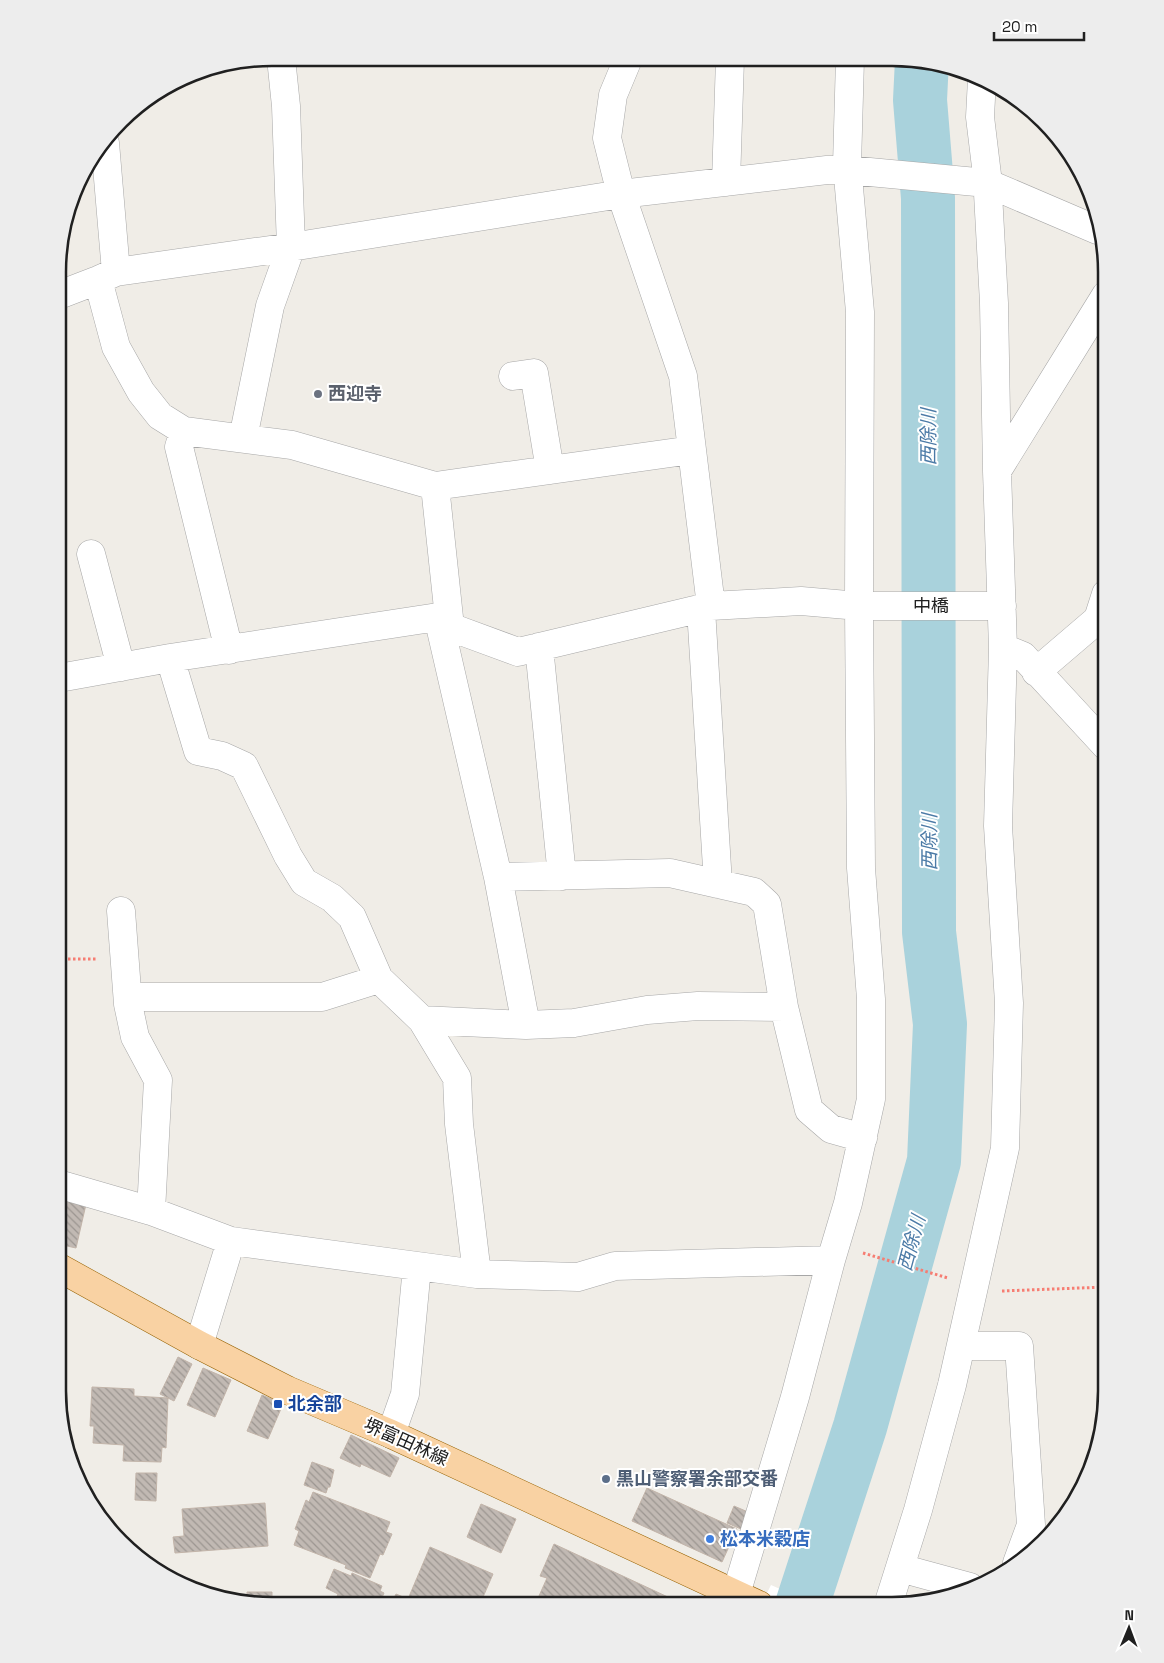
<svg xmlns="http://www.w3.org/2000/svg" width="1164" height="1663" viewBox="0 0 1164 1663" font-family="'Space Grotesk','Noto Sans JP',sans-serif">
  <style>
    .pier { fill: #fff }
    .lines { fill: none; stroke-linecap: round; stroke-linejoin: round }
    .river { stroke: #a9d2dc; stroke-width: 54 }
    .building { fill: url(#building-back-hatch); stroke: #c2b4a9 }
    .minor-casing { stroke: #a7a7a7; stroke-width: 29 }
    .major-casing { stroke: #986405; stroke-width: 29 }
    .path { stroke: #f67d72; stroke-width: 3; stroke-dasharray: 2.5 2.5; stroke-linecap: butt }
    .minor { stroke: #fff; stroke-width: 28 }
    .major { stroke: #f9d2a3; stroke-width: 28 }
    .worship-dot { fill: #6b7280; stroke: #fff; stroke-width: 2 }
    .transit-dot { fill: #1a4fb4; stroke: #fff; stroke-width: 2 }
    .service-dot { fill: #5c6f8a; stroke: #fff; stroke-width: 2 }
    .shop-dot { fill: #3f7fe0; stroke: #fff; stroke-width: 2 }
    .labels { text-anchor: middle; stroke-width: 4; stroke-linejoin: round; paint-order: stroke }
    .worship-label { font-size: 18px; font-weight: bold; fill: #5b616d; stroke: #fff; text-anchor: start }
    .street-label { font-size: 18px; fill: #202020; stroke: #fff }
    .transit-label { font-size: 18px; font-weight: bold; fill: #164399; stroke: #fff; text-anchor: start }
    .service-label { font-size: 18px; font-weight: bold; fill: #4e5e75; stroke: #fff; text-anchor: start }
    .shop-label { font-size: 18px; font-weight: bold; fill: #366cbe; stroke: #fff; text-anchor: start }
    .water-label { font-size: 19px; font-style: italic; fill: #4b7aa6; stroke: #fff }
    .rim { fill: none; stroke: #202020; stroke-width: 2.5 }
  </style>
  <defs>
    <pattern id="building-back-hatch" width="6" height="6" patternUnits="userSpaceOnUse" patternTransform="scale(1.25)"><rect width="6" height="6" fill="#c1b9b3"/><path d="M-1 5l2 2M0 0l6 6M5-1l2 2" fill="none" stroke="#9c9691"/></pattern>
  </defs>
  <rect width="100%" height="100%" fill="#f0ede7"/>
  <path class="pier" d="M771,1585L816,1605H761Z"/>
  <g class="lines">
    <path class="river" d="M802,1605L860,1427L934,1161L940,1024L929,932L928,198L920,100L922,60"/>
  </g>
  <path class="building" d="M58,1193L87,1200L76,1248L58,1244Z
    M178,1357L192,1364L174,1401L160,1394Z
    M203,1368L231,1380L215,1417L187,1405Z
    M92,1387L134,1389V1396L168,1398L166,1448L162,1447L161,1462L123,1461L124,1445L93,1443L94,1426H90Z
    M262,1395L283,1404L268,1439L247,1431Z
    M351,1435L399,1458L390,1477L361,1464L360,1467L340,1458Z
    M312,1462L334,1470L330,1487H328L326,1493L304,1485Z
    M136,1473H157L156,1501L135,1500Z
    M647,1488L737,1529L722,1562L632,1521Z
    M313,1492L390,1522L386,1532L392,1534L383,1555L380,1554L370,1578L345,1568L346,1565L294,1545L299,1531L295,1529L306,1500L309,1502Z
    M265,1503L268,1546L175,1553L173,1537L184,1536L182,1509Z
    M481,1504L516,1519L501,1553L467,1537Z
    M734,1506L748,1512L741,1529L727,1523Z
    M554,1544L685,1605H535L547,1578L540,1576Z
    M430,1547L493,1574L480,1604H391L396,1594L408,1599Z
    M334,1569L351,1576L352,1573L382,1586L380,1591L384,1593L379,1604H334L338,1594L326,1588Z
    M247,1592H272V1599L283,1600V1604H245L229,1598H247Z"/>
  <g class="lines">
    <defs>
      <path id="minor" d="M628,59L613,95L607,138L621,194L683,376L711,606
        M982,79L980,117L987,175L994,303L997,471
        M105,143L116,272
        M726,182L730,59
        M98,280L116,347L141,392L160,416L184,431L292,445L435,486L692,450
        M59,295L98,280L116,272L291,247L621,194L827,170H848L987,183L1097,230
        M513,376L534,373L550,470
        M184,431L179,447L229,650
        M243,438L270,306L291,247L286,106L281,58
        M435,486L450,627
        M91,554L121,667
        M701,609L718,884
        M438,617L498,877L526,1025L422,1020L457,1078L459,1124L477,1274
        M539,647L562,876
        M1003,648L1023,656L1106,746
        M170,658L198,751L222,756L244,766L288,856L304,882L332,898L352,917L379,979
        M1036,672L1098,619L1106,594
        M59,678L170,658L438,617L450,627L518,652L711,606L801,601L859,606H1002
        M498,877L670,873L754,892L767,904L784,1007L809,1110L831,1129L863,1138
        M121,911L128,1004L135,1037L158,1080L151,1211
        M128,997H322L379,979L422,1020
        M526,1025L574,1023L647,1010L698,1006L784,1007
        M58,1184L151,1211L231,1241L477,1274L578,1277L615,1266L831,1260
        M199,1345L231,1241
        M961,1346H1019L1031,1525L1017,1563
        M391,1434L405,1394L417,1267
        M900,1568L970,1587
        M736,1594L795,1397L831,1260L848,1203L871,1099V999L861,868L859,606L860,312L847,165L850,59
        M888,1605L918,1510L952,1385L1005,1148L1009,1003L998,826L1003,648L997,471L1106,295"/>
      <path id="major" d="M58,1267L199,1345L287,1390L391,1434L759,1605"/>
    </defs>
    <use href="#minor" class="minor-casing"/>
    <use href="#major" class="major-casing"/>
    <path class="path" d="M58,959H97
      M863,1253L948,1278
      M1002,1291L1106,1287"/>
    <use href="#minor" class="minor"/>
    <use href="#major" class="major"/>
  </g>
  <circle class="worship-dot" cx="318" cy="394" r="5"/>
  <rect class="transit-dot" x="273" y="1399" width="10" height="10" rx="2.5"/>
  <circle class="service-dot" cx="606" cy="1479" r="5"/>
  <circle class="shop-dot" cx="710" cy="1539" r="5"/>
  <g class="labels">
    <g class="worship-label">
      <text x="328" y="400">西迎寺</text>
    </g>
    <g class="street-label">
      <text x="931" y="612">中橋</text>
      <text transform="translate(406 1442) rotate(24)" y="6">堺富田林線</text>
    </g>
    <g class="transit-label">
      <text x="288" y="1410">北余部</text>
    </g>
    <g class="service-label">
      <text x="616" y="1485">黒山警察署余部交番</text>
    </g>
    <g class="shop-label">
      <text x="720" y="1545">松本米穀店</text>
    </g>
    <g class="water-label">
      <text transform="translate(928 437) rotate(-90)" y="7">西除川</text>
      <text transform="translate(929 842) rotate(-90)" y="7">西除川</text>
      <text transform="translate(911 1243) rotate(-75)" y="7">西除川</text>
    </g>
  </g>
  <path d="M0 0H1164V1663H0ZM272 66H892A206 206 0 0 1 1098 272V1391A206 206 0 0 1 892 1597H272A206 206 0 0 1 66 1391V272A206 206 0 0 1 272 66Z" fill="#ededed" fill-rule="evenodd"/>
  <path class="rim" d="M272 66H892A206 206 0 0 1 1098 272V1391A206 206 0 0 1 892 1597H272A206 206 0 0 1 66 1391V272A206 206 0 0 1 272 66Z"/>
  <g transform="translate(1129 1628) rotate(1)" stroke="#ffffff" stroke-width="4" paint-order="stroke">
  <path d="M0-4L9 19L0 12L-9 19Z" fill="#202020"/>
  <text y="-8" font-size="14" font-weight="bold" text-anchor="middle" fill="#202020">N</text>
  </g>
  <path d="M994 32v8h90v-8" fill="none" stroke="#202020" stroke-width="2.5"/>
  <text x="1002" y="32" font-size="15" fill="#202020" stroke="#ffffff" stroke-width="4" paint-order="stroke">20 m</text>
</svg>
